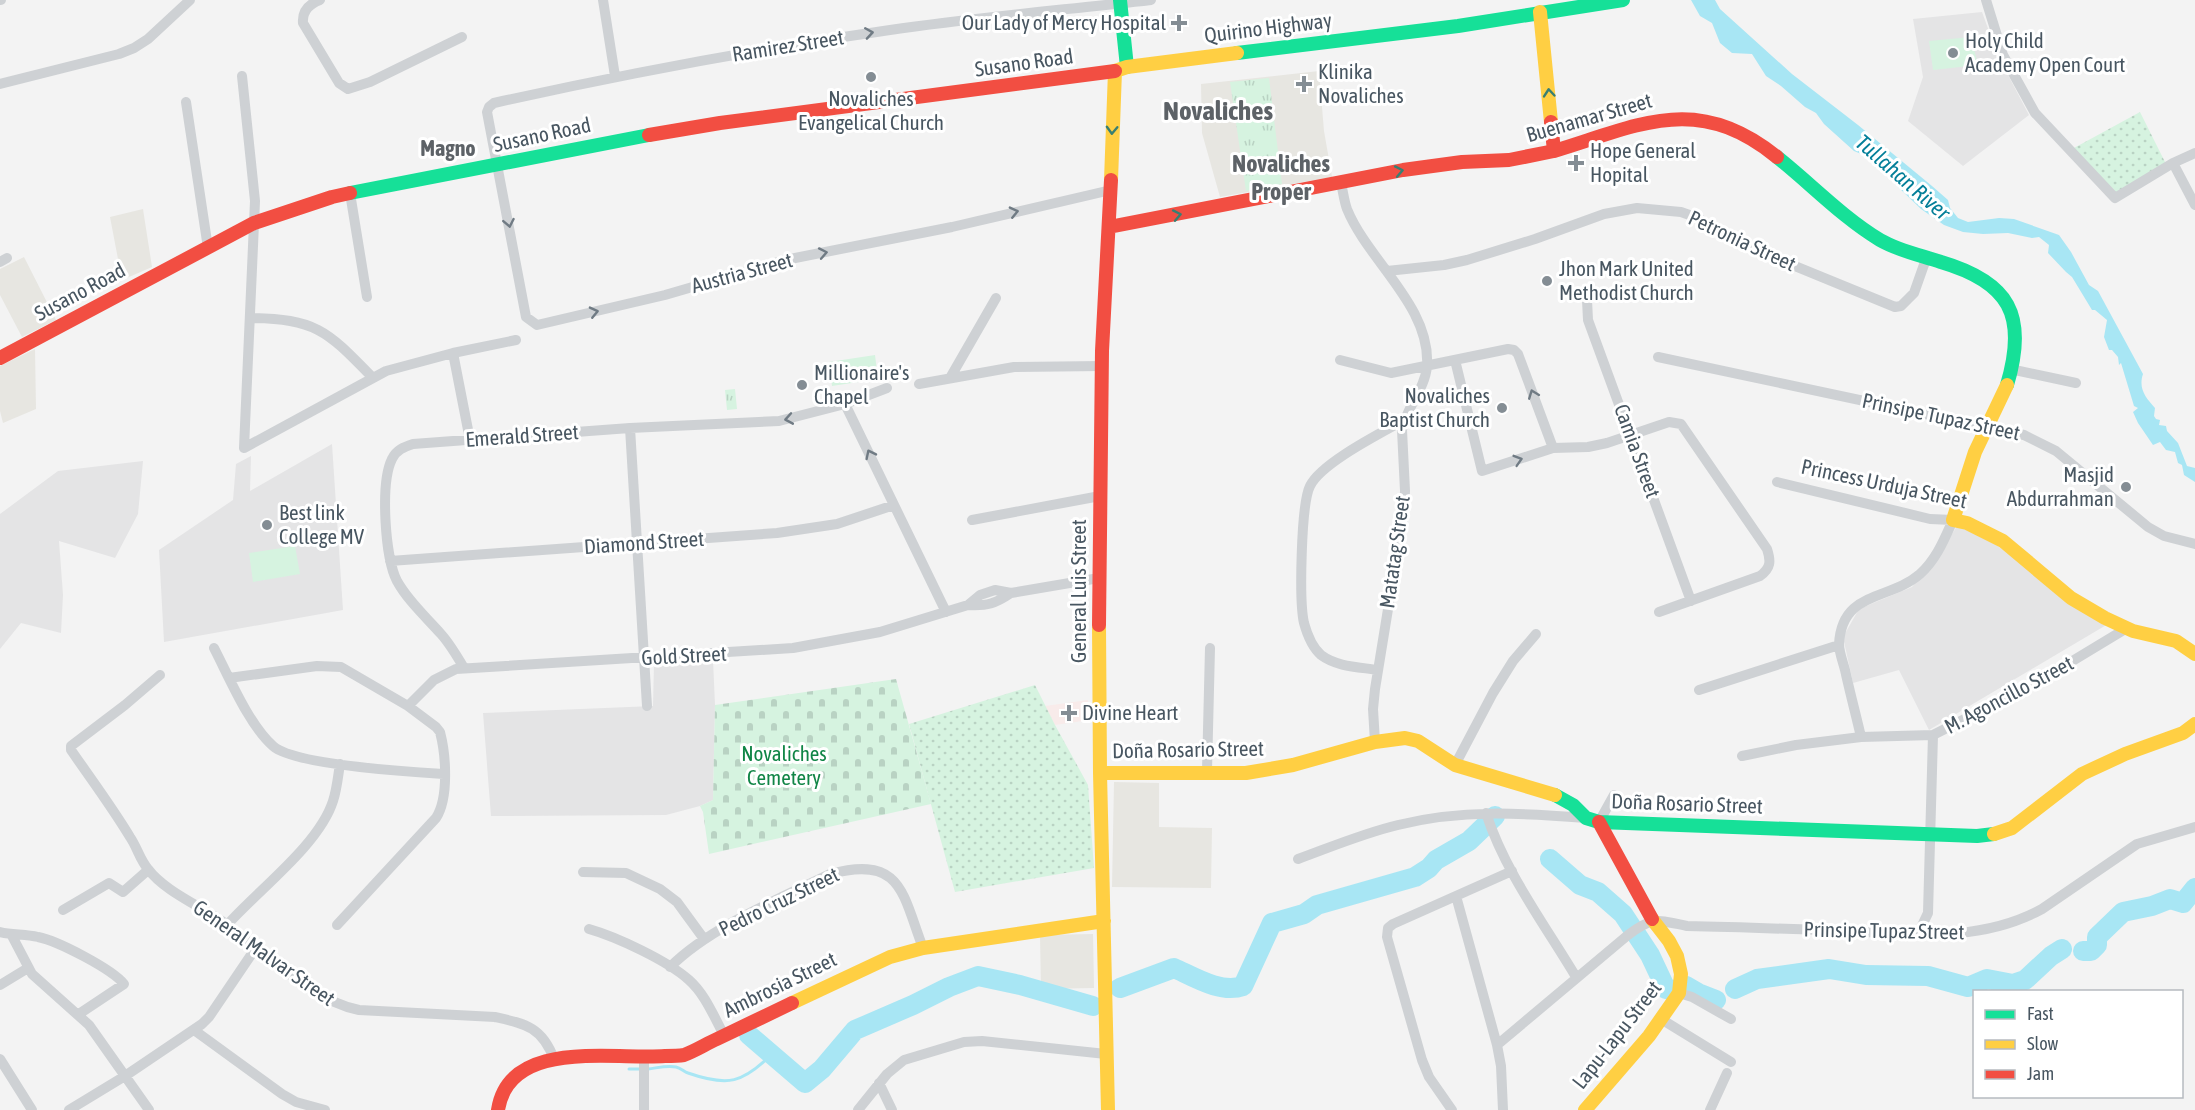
<svg xmlns="http://www.w3.org/2000/svg" width="2195" height="1110" viewBox="0 0 2195 1110" font-family="'Asap Condensed',sans-serif">
  <style>
    .commercial { fill: #e7e6e1 }
    .education { fill: #e4e4e5 }
    .medical { fill: #f8ebea }
    .grass { fill: url(#grass-dots) }
    .cemetery { fill: url(#cemetery-stones) }
    .park { fill: url(#park-tufts) }
    .pitch { fill: #d6f3e0 }
    .water { fill: #a8e6f4 }
    .lines { fill: none; stroke-linecap: round; stroke-linejoin: round }
    .stream { stroke: #a8e6f4; stroke-width: 3 }
    .river { stroke: #a8e6f4; stroke-width: 20 }
    .street { stroke: #ced1d4; stroke-width: 10 }
    .fast { stroke: #16e098; stroke-width: 14 }
    .slow { stroke: #ffcf43; stroke-width: 14 }
    .jam { stroke: #f24e42; stroke-width: 14 }
    .oneway { stroke: #707b84 }
    .oneway2 { stroke: #397f72 }
    .poi-dot { fill: #848d94; stroke: #fff; stroke-width: 2 }
    .labels { text-anchor: middle; stroke-width: 6; stroke-linejoin: round; paint-order: stroke }
    .poi-label { font-size: 21px; fill: #485661; stroke: #fff; text-anchor: start }
    .street-label { font-size: 21px; fill: #485661; stroke: #fff }
    .park-label { font-size: 21px; fill: #108546; stroke: #fff }
    .neighbourhood-label { font-size: 22px; font-weight: bold; fill: #5d6267; stroke: #fff }
    .water-label { font-size: 22px; font-style: italic; fill: #047f99; stroke: #fff }
    .quarter-label { font-size: 24px; font-weight: bold; fill: #5d6267; stroke: #fff }
    .district-label { font-size: 27px; font-weight: bold; fill: #5d6267; stroke: #fff }
  </style>
  <defs>
    <pattern id="grass-dots" width="8" height="8" patternUnits="userSpaceOnUse" patternTransform="scale(1.5)"><rect width="8" height="8" fill="#d6f3e0"/><path d="M2 2h.1M6 6h.1" fill="none" stroke="#b9d2c3" stroke-width="1.8" stroke-linecap="round"/></pattern>
    <pattern id="cemetery-stones" width="16" height="16" patternUnits="userSpaceOnUse" patternTransform="scale(1.5)"><rect width="16" height="16" fill="#d6f3e0"/><path d="M2 7V4a2 2 0 0 1 4 0v3zM10 15v-3a2 2 0 0 1 4 0v3z" fill="#b9d2c3"/></pattern>
    <pattern id="park-tufts" width="24" height="20" patternUnits="userSpaceOnUse" patternTransform="scale(1.5)"><rect width="24" height="20" fill="#d6f3e0"/><path d="M3 7l-1-3M5 7V3M7 7l1-3M15 17l-1-3M17 17v-4M19 17l1-3" fill="none" stroke="#b9d2c3"/></pattern>
  </defs>
  <rect width="100%" height="100%" fill="#f3f3f3"/>
  <path class="commercial" d="M1319,71L1324,131L1332,177L1220,197L1202,133L1201,84Z
    M143,209L152,267L122,280L110,217Z
    M24,257L56,320L22,337L0,295V269Z
    M35,349L36,409L3,423L0,411V366Z
    M1114,782L1159,783V827L1212,828L1211,888L1112,887Z
    M1093,934L1094,988L1041,989L1040,935Z"/>
  <path class="education" d="M1982,12L1998,56L2029,115L1963,166L1908,121L1923,77L1913,19Z
    M332,444L343,610L164,642L159,550L233,500L236,464L251,456L250,491Z
    M143,461L138,514L115,558L59,541L63,595L61,633L21,623L0,649V514L58,471Z
    M1961,520L2108,624L1929,730L1899,670L1853,683L1843,637L1859,609L1912,587L1941,551Z
    M713,660L715,705L713,800L700,806L666,815L491,816L483,713L653,706L654,664Z"/>
  <path class="medical" d="M1088,700L1089,720L1055,725L1045,706Z"/>
  <path class="grass" d="M2140,112L2166,164L2116,197L2074,148Z
    M1035,685L1055,725L1088,785L1094,868L955,892L909,724Z"/>
  <path class="cemetery" d="M896,679L931,804L709,854L703,812L700,806L713,800L715,705Z"/>
  <path class="park" d="M1269,78L1282,184L1246,191L1230,82Z
    M735,389L737,409L727,410L725,390Z"/>
  <path class="pitch" d="M1971,37L1978,65L1933,70L1929,41Z
    M875,355L878,379L832,386L829,362Z
    M295,546L300,574L253,582L249,553Z"/>
  <path class="water" d="M1691,0H1715L1720,9L1792,74L1858,125L1932,186L1948,200L1950,208L1958,218L1968,222L1999,218L2014,219L2059,235L2071,252L2089,285L2098,291L2143,374C2138,389 2146,398 2155,408L2154,416L2156,419L2160,420L2159,425L2166,426L2167,431L2178,443L2187,466L2195,468V482L2184,475L2182,465L2178,463L2175,452L2166,450L2160,442L2153,445L2138,423L2133,412L2138,408L2134,406L2121,363L2119,365L2118,357L2112,350H2109L2104,337L2107,320L2095,310H2092L2072,277L2066,272L2048,253L2049,245L2039,237L2032,238L2008,233L1983,234L1963,232L1944,225L1921,209L1896,185L1883,167L1866,156L1854,151L1824,124L1816,113L1805,107L1781,86L1766,76L1752,54L1732,53L1720,43L1712,23L1700,16Z"/>
  <g class="lines">
    <path class="stream" d="M629,1069H640
      M648,1069C657,1068 667,1065 676,1067C681,1068 684,1072 688,1073C728,1087 743,1083 772,1054"/>
    <path class="river" d="M1550,859L1580,885L1598,892L1623,914L1650,955L1666,989L1676,990
      M2083,951H2091L2097,945V937L2123,912L2152,906L2170,899L2183,903L2195,888
      M1686,986L1698,993L1716,1000
      M1120,988L1174,968C1194,977 1221,994 1243,986L1272,923L1304,914L1317,905L1415,877L1429,868L1436,860L1469,841L1495,816
      M1735,989L1757,979L1829,969L1866,975L1928,976L1968,987L1987,979L2013,984L2025,980L2051,956L2062,949
      M749,1035L805,1083L822,1069L855,1030L913,1005L949,987L978,976L1020,985L1093,1006"/>
    <path class="street" d="M0,0H1
      M320,0C309,4 302,11 303,23L339,83L348,89L370,82L462,37
      M603,0L615,76
      M1986,0L2003,55L2035,113L2115,198L2173,163L2195,153
      M242,76L255,201L244,448
      M0,84L119,54L134,48L148,39L190,0
      M186,102L208,248
      M2173,163L2195,205
      M1341,183C1343,191 1344,201 1347,209C1368,261 1431,306 1427,366C1425,390 1406,407 1402,430L1405,491L1404,511L1375,689L1373,709L1375,742
      M1111,190L952,227L785,260L665,295L537,325L526,317L487,112L489,107L494,103C625,74 757,49 890,30C977,17 1064,10 1151,0
      M350,193L367,297
      M0,262L7,258
      M1387,271L1444,265L1467,260L1535,239L1604,214L1637,208L1681,212L1698,218L1746,246L1895,307L1901,306L1914,293L1926,259
      M1587,300L1588,320L1691,601
      M250,318C317,319 327,331 372,377
      M453,353L470,440
      M1658,357L2024,435L2056,451L2148,527L2164,536L2195,544
      M1340,360L1391,373L1508,349L1514,350L1518,354L1553,448
      M1455,360L1482,471L1553,448L1588,447L1607,443L1669,422L1681,424L1767,549C1771,561 1771,568 1760,576L1659,612
      M2010,369L2076,383
      M950,378L996,298
      M919,384L1014,367L1102,366
      M845,404L946,612
      M630,428L647,706
      M244,448L386,371L453,353L516,340
      M1777,482L1930,519L1953,520C1944,540 1936,560 1920,574C1889,601 1842,590 1839,644C1839,652 1843,662 1845,670C1850,693 1856,715 1861,737
      M972,520L1100,496
      M390,561L777,533L837,524L894,505
      M968,605C987,606 995,604 1011,593
      M214,648C229,677 249,725 273,746C294,765 411,772 444,774
      M464,668C457,656 450,644 441,634C426,617 408,601 397,581C385,558 380,483 392,459C396,450 404,447 413,444L630,428L779,421L845,404L887,388
      M1378,670C1359,667 1337,667 1321,655C1312,647 1307,634 1304,623C1299,601 1301,504 1310,486C1321,463 1381,433 1404,420
      M160,675L125,705L71,746V750C91,779 112,807 130,837C137,847 140,860 148,869C165,892 203,907 226,924C266,953 309,1000 359,1010L495,1017C526,1024 542,1027 554,1059
      M229,678L317,666L341,667L408,706L436,727L440,732C446,755 449,798 436,818L337,925
      M1699,690L1839,645
      M408,706L434,680L456,669L793,648L880,632L968,605L980,595L995,590L1011,593L1099,578
      M1742,756L1796,745L1861,737L1933,735L2036,683L2127,628
      M1455,765L1493,693L1513,661L1536,634
      M1207,771L1210,648
      M1486,813C1505,872 1545,925 1576,977
      M1599,822L1614,795
      M1298,859C1331,847 1364,833 1398,825C1462,809 1521,813 1586,818
      M583,872L626,873L660,889L677,902L704,939
      M1456,896L1497,1045L1501,1066L1503,1110
      M63,910L109,883L123,892L148,870
      M227,925C258,890 319,845 333,801C337,789 338,776 340,764
      M589,929C617,937 668,961 689,980C705,994 714,1017 724,1035
      M0,932C12,935 25,934 38,937C58,941 112,969 124,984L79,1014
      M11,934L32,974L89,1025L149,1110
      M1918,934L1928,913L1933,735
      M670,967C710,927 779,899 830,874C902,855 902,893 923,948
      M0,985L28,968
      M1679,993L1692,997L1731,1019
      M1661,1019L1731,1062
      M194,1030L282,1094L296,1102L325,1110
      M1497,1045L1628,935C1653,916 1658,920 1687,926C1740,927 1792,929 1844,931C1912,934 1980,943 2042,909L2137,844L2195,827
      M0,1059L32,1110
      M879,1083L892,1110
      M69,1110L125,1076L202,1024L209,1017L255,949
      M644,1110V1058
      M858,1110L887,1074L904,1060L964,1042L982,1041L1106,1054
      M1452,1110L1429,1077L1422,1060L1387,937L1388,928L1393,924L1512,871
      M1710,1110L1727,1073"/>
    <path class="fast" d="M1120,0L1127,67
      M1237,53L1458,26L1623,0
      M1777,157C1811,184 1842,217 1880,240C1899,251 1920,255 1941,262C2009,282 2028,315 2007,385
      M350,193L649,135
      M1555,795L1573,805L1586,818L1599,822L1977,836L1994,834"/>
    <path class="slow" d="M1540,12L1551,122
      M1111,180L1115,71L1127,67L1237,53
      M2007,385L1975,452L1953,520L1967,523L2003,541L2071,598L2105,618L2133,631L2176,641L2195,654
      M1099,625L1100,773L1108,1110
      M1100,773H1246L1293,765L1375,742L1405,738L1418,741L1455,765L1555,795
      M1994,834L2012,828L2082,774L2125,754L2183,733L2195,724
      M792,1003L890,957L923,948L1104,921
      M1585,1110L1649,1036L1679,993L1681,974L1677,956L1669,941L1652,919"/>
    <path class="jam" d="M649,135L720,123L1115,71
      M1554,151C1640,125 1697,92 1777,157
      M1109,227L1403,170L1462,162L1509,160L1554,151L1551,122
      M0,358L254,223L332,197L350,193
      M1099,625L1102,351L1111,180
      M1599,822L1652,919
      M498,1110C509,1038 614,1060 665,1056C671,1056 678,1056 684,1055C695,1051 706,1044 717,1039C742,1027 767,1015 792,1003"/>
  </g>
  <defs><path id="oneway-chevron" d="M-2-3.5L2.5 0L-2 3.5" fill="none" stroke-width="1.6" stroke-linecap="round" stroke-linejoin="round" transform="scale(1.5)"/></defs>
  <g class="oneway">
    <use href="#oneway-chevron" transform="translate(869 33) rotate(-9)"/>
    <use href="#oneway-chevron" transform="translate(1014 212) rotate(-13)"/>
    <use href="#oneway-chevron" transform="translate(509 223) rotate(79)"/>
    <use href="#oneway-chevron" transform="translate(823 253) rotate(-11)"/>
    <use href="#oneway-chevron" transform="translate(594 312) rotate(-13)"/>
    <use href="#oneway-chevron" transform="translate(1533 394) rotate(-111)"/>
    <use href="#oneway-chevron" transform="translate(789 419) rotate(170)"/>
    <use href="#oneway-chevron" transform="translate(870 454) rotate(-116)"/>
    <use href="#oneway-chevron" transform="translate(1518 460) rotate(-17)"/>
  </g>
  <g class="oneway2">
    <use href="#oneway-chevron" transform="translate(1549 93) rotate(-95)"/>
    <use href="#oneway-chevron" transform="translate(1112 130) rotate(92)"/>
    <use href="#oneway-chevron" transform="translate(1399 171) rotate(-11)"/>
    <use href="#oneway-chevron" transform="translate(1177 215) rotate(-11)"/>
  </g>
  <g class="poi-dot">
    <path d="M1176 14h6v6h6v6h-6v6h-6v-6h-6v-6h6z"/>
    <circle cx="1953" cy="53" r="6"/>
    <circle cx="871" cy="77" r="6"/>
    <path d="M1301 75h6v6h6v6h-6v6h-6v-6h-6v-6h6z"/>
    <path d="M1573 154h6v6h6v6h-6v6h-6v-6h-6v-6h6z"/>
    <circle cx="1547" cy="281" r="6"/>
    <circle cx="802" cy="385" r="6"/>
    <circle cx="1502" cy="408" r="6"/>
    <circle cx="2126" cy="487" r="6"/>
    <circle cx="267" cy="525" r="6"/>
    <path d="M1066 704h6v6h6v6h-6v6h-6v-6h-6v-6h6z"/>
  </g>
  <g class="labels">
    <g class="poi-label">
      <text x="1166" y="30" text-anchor="end">Our Lady of Mercy Hospital</text>
      <text x="1965" y="48">Holy Child<tspan x="1965" dy="24">Academy Open Court</tspan></text>
      <text x="1318" y="79">Klinika<tspan x="1318" dy="24">Novaliches</tspan></text>
      <text x="871" y="106" text-anchor="middle">Novaliches<tspan x="871" dy="24">Evangelical Church</tspan></text>
      <text x="1590" y="158">Hope General<tspan x="1590" dy="24">Hopital</tspan></text>
      <text x="1559" y="276">Jhon Mark United<tspan x="1559" dy="24">Methodist Church</tspan></text>
      <text x="814" y="380">Millionaire's<tspan x="814" dy="24">Chapel</tspan></text>
      <text x="1490" y="403" text-anchor="end">Novaliches<tspan x="1490" dy="24">Baptist Church</tspan></text>
      <text x="2114" y="482" text-anchor="end">Masjid<tspan x="2114" dy="24">Abdurrahman</tspan></text>
      <text x="279" y="520">Best link<tspan x="279" dy="24">College MV</tspan></text>
      <text x="1082" y="720">Divine Heart</text>
    </g>
    <g class="street-label">
      <text transform="translate(1268 28) rotate(-7)" y="7">Quirino Highway</text>
      <text transform="translate(788 46) rotate(-9)" y="7">Ramirez Street</text>
      <text transform="translate(1024 63) rotate(-8)" y="7">Susano Road</text>
      <text transform="translate(1589 118) rotate(-16)" y="7">Buenamar Street</text>
      <text transform="translate(542 135) rotate(-12)" y="7">Susano Road</text>
      <text transform="translate(1742 241) rotate(25)" y="7">Petronia Street</text>
      <text transform="translate(742 273) rotate(-15)" y="7">Austria Street</text>
      <text transform="translate(80 292) rotate(-28)" y="7">Susano Road</text>
      <text transform="translate(1941 417) rotate(12)" y="7">Prinsipe Tupaz Street</text>
      <text transform="translate(522 436) rotate(-4)" y="7">Emerald Street</text>
      <text transform="translate(1637 451) rotate(70)" y="7">Camia Street</text>
      <text transform="translate(1884 484) rotate(12)" y="7">Princess Urduja Street</text>
      <text transform="translate(644 543) rotate(-4)" y="7">Diamond Street</text>
      <text transform="translate(1395 552) rotate(-82)" y="7">Matatag Street</text>
      <text transform="translate(1079 591) rotate(-90)" y="7">General Luis Street</text>
      <text transform="translate(684 656) rotate(-3)" y="7">Gold Street</text>
      <text transform="translate(2009 695) rotate(-28)" y="7">M. Agoncillo Street</text>
      <text transform="translate(1188 750) rotate(-1)" y="7">Doña Rosario Street</text>
      <text transform="translate(1687 804) rotate(2)" y="7">Doña Rosario Street</text>
      <text transform="translate(779 902) rotate(-26)" y="7">Pedro Cruz Street</text>
      <text transform="translate(1884 931) rotate(1)" y="7">Prinsipe Tupaz Street</text>
      <text transform="translate(264 953) rotate(35)" y="7">General Malvar Street</text>
      <text transform="translate(780 985) rotate(-26)" y="7">Ambrosia Street</text>
      <text transform="translate(1617 1035) rotate(-52)" y="7">Lapu-Lapu Street</text>
    </g>
    <g class="park-label">
      <text x="784" y="761">Novaliches<tspan x="784" dy="24">Cemetery</tspan></text>
    </g>
    <g class="neighbourhood-label">
      <text x="448" y="156">Magno</text>
    </g>
    <g class="water-label">
      <text transform="translate(1903 177) rotate(41)" y="8">Tullahan River</text>
    </g>
    <g class="quarter-label">
      <text x="1281" y="172">Novaliches<tspan x="1281" dy="28">Proper</tspan></text>
    </g>
    <g class="district-label">
      <text x="1218" y="120">Novaliches</text>
    </g>
  </g>
  <rect x="1973" y="990" width="210" height="108" fill="#ffffff" stroke="#b6bbc0" stroke-width="1.5"/>
  <rect x="1985" y="1010" width="30" height="9" fill="#16e098" stroke="#b6bbc0" stroke-width="1.5"/>
  <text x="2027" y="1020" font-size="18" fill="#485661">Fast</text>
  <rect x="1985" y="1040" width="30" height="9" fill="#ffcf43" stroke="#b6bbc0" stroke-width="1.5"/>
  <text x="2027" y="1050" font-size="18" fill="#485661">Slow</text>
  <rect x="1985" y="1070" width="30" height="9" fill="#f24e42" stroke="#b6bbc0" stroke-width="1.5"/>
  <text x="2027" y="1080" font-size="18" fill="#485661">Jam</text>
</svg>
